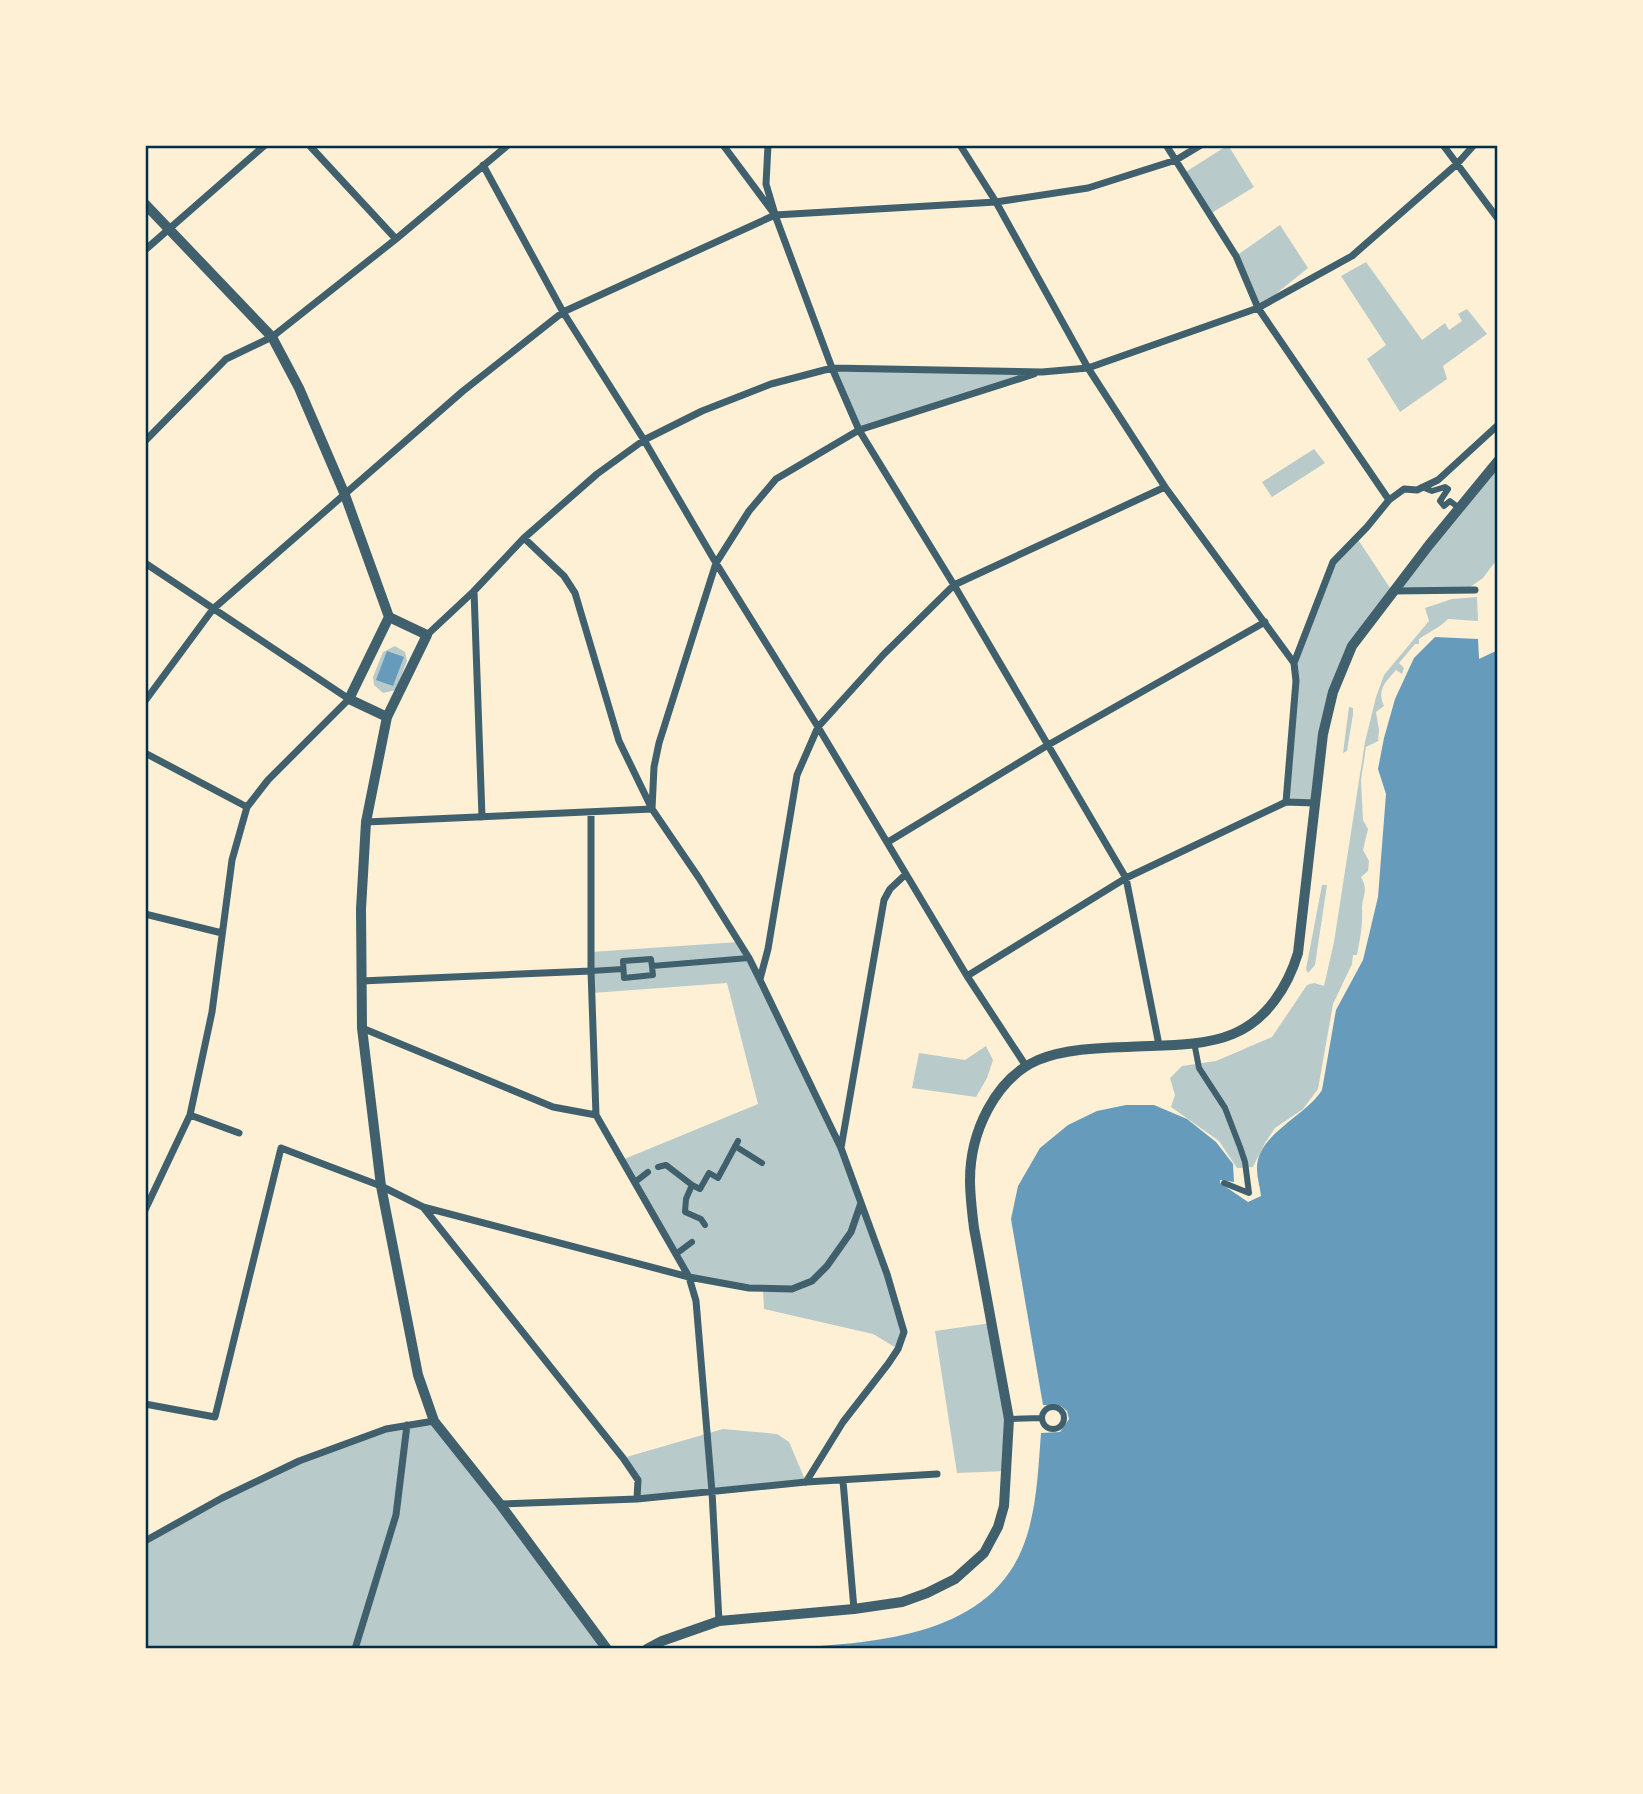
<svg xmlns="http://www.w3.org/2000/svg" width="1643" height="1794" viewBox="0 0 1643 1794" font-family="Arial,sans-serif">
  <style>
    .green { fill: #b9caca }
    .water { fill: #669bbc }
    .lines { fill: none; stroke-linecap: round; stroke-linejoin: round }
    .pedestrian { stroke: #3f606c; stroke-width: 6 }
    .minor { stroke: #3f606c; stroke-width: 7 }
    .tertiary { stroke: #3f606c; stroke-width: 10 }
    .neatline { fill: none; stroke: #003049; stroke-width: 2.5 }
  </style>
  <rect width="100%" height="100%" fill="#fdf0d5"/>
  <path class="green" d="M1228,145L1254,187L1210,214L1184,173Z
    M1280,225L1308,268L1258,308L1236,256Z
    M1366,262L1422,340L1445,323L1449,330L1462,321L1458,314L1467,309L1487,334L1443,366L1447,379L1400,412L1367,359L1386,345L1341,276Z
    M832,368L1042,372L859,430Z
    M1314,449L1325,463L1272,497L1262,482Z
    M1498,461V558L1483,578L1466,590L1393,592L1352,646L1333,692L1315,803L1286,802L1294,663L1333,562L1357,538L1392,591Z
    M1477,597L1478,621L1448,619C1439,628 1429,632 1419,639V644H1415L1399,663L1404,668L1402,674L1396,670C1387,681 1376,689 1384,706L1376,712L1379,730L1378,741L1366,747L1361,780L1363,820L1368,829L1363,850L1369,861L1368,871L1361,877C1369,891 1362,896 1362,909C1363,925 1360,939 1357,955H1353L1352,964L1333,1004L1318,1089L1303,1109L1275,1128L1265,1143L1253,1167L1237,1168L1219,1141L1171,1107L1175,1095L1170,1078L1182,1066L1216,1061L1272,1037L1307,985L1314,983L1324,986L1334,942L1365,742L1376,697L1384,675L1429,621L1425,608L1452,599Z
    M395,646L405,652L407,661L396,690L383,693L374,685L373,677L383,652Z
    M1349,707L1353,708V714L1347,751L1343,753Z
    M1322,885H1327L1315,965L1308,973L1306,969Z
    M739,942L841,1148L904,1332L898,1349L873,1334L764,1309L763,1289L689,1277L622,1160L758,1104L727,983L592,993L591,952Z
    M986,1046L993,1060L987,1078L976,1097L912,1088L919,1053L965,1060Z
    M991,1323L1009,1419L1007,1471L957,1473L935,1331Z
    M434,1421L607,1649H145V1541L299,1461L386,1429Z
    M723,1429L777,1434L789,1442L806,1482L637,1499L638,1480L623,1458Z"/>
  <path class="water" d="M1435,637L1478,639L1479,659L1498,650V1649H777C861,1643 984,1642 1022,1549C1037,1513 1038,1471 1041,1433L1060,1432L1069,1419L1067,1411L1061,1406L1043,1405L1011,1219L1018,1186L1040,1148L1068,1125L1097,1111L1126,1105H1154L1187,1119L1216,1142L1233,1164L1234,1182L1220,1180V1183L1248,1202L1261,1196C1260,1187 1257,1178 1257,1169C1256,1135 1306,1116 1322,1090L1336,1010L1363,960L1378,897L1386,794L1378,769L1384,738L1395,699L1414,658Z
    M387,651L404,657L393,686L376,680Z"/>
  <g class="lines">
    <path class="pedestrian" d="M1422,487L1432,491L1445,487L1448,489L1440,501L1444,506L1450,501L1459,508
      M651,959L653,975L624,978L623,961Z
      M652,966L749,958
      M591,971L623,969
      M1194,1042L1199,1068L1225,1108L1240,1147L1245,1162L1249,1193L1224,1183
      M735,1146L762,1163
      M658,1167L666,1165L692,1185
      M635,1182L648,1172
      M705,1225L701,1219L685,1212L686,1199L692,1185L700,1189L709,1173L718,1178L738,1141
      M676,1254L692,1242
      M1042 1418a11 11 0 1 1 22 0a11 11 0 1 1-22 0Z
      M1009,1419L1041,1418"/>
    <path class="minor" d="M309,145L396,239
      M723,145L775,215L832,368L859,430L954,585L1126,878L1159,1045
      M768,145L766,184L774,211
      M960,145L996,202L1088,368L1165,487L1294,663L1296,681L1286,802
      M1166,145L1236,256L1258,308L1389,500
      M1443,145L1498,219
      M483,165L563,312L644,440L716,563L818,727L967,976L1026,1066
      M145,250L265,145
      M145,441L226,359L272,337L396,239L508,145
      M524,538L564,576L575,593L619,741L652,809L699,878L749,958L760,980L841,1148L887,1274L904,1332L898,1349L888,1364L843,1422L806,1482
      M145,563L349,699L268,780L247,807L232,860L212,1012L190,1115L145,1210
      M474,591L482,817
      M1393,591L1475,590
      M427,635L474,591L524,538L597,474L644,440L702,411L771,384L832,368L1042,372L1088,368L1258,308L1352,256L1457,164L1474,145
      M1294,663L1333,562L1367,527L1389,500L1404,489L1417,490L1438,480L1498,425
      M145,701L213,609L463,391L563,312L775,215L996,202L1088,188L1176,160L1201,145
      M145,753L247,807
      M652,809L654,767L659,743L716,563L749,511L776,479L859,430L1034,374
      M591,812V971L596,1115L689,1277L696,1301L712,1492L719,1621
      M366,822L652,809
      M888,842L1048,745L1265,622
      M145,914L222,933
      M967,976L1126,878L1286,802L1315,803
      M760,979L768,949L797,775L818,727L884,654L954,585L1165,487
      M361,981L591,971
      M362,1028L553,1107L596,1115
      M190,1115L239,1133
      M841,1148L884,900L890,889L906,874
      M423,1207L623,1458L638,1480L637,1499
      M145,1404L215,1417L281,1148L381,1186L423,1207L689,1277L749,1288L792,1289L812,1281L827,1266L851,1232L861,1203
      M843,1481L854,1609
      M500,1504L637,1499L806,1482L937,1474
      M145,1541L222,1498L299,1461L386,1429L434,1421
      M355,1649L396,1515L407,1425"/>
    <path class="tertiary" d="M145,204L272,337L299,388L345,495L389,617
      M389,617L427,635L387,717L349,699Z
      M387,717L366,822L361,909L362,1028L381,1186L418,1375L434,1421L500,1504L607,1649
      M647,1649L662,1641L719,1621L854,1609L902,1602L927,1593L955,1579L984,1553L998,1527L1004,1506L1009,1419L974,1228C972,1212 970,1196 970,1180C970,1134 994,1079 1038,1060C1065,1049 1098,1048 1127,1047C1161,1045 1202,1047 1233,1034C1267,1020 1288,986 1298,953L1323,734L1333,692L1352,646L1429,545L1498,461"/>
  </g>
  <rect width="1643" height="1794" fill="none" stroke="#fdf0d5" stroke-width="294"/>
  <rect x="147" y="147" width="1349" height="1500" class="neatline"/>
</svg>
